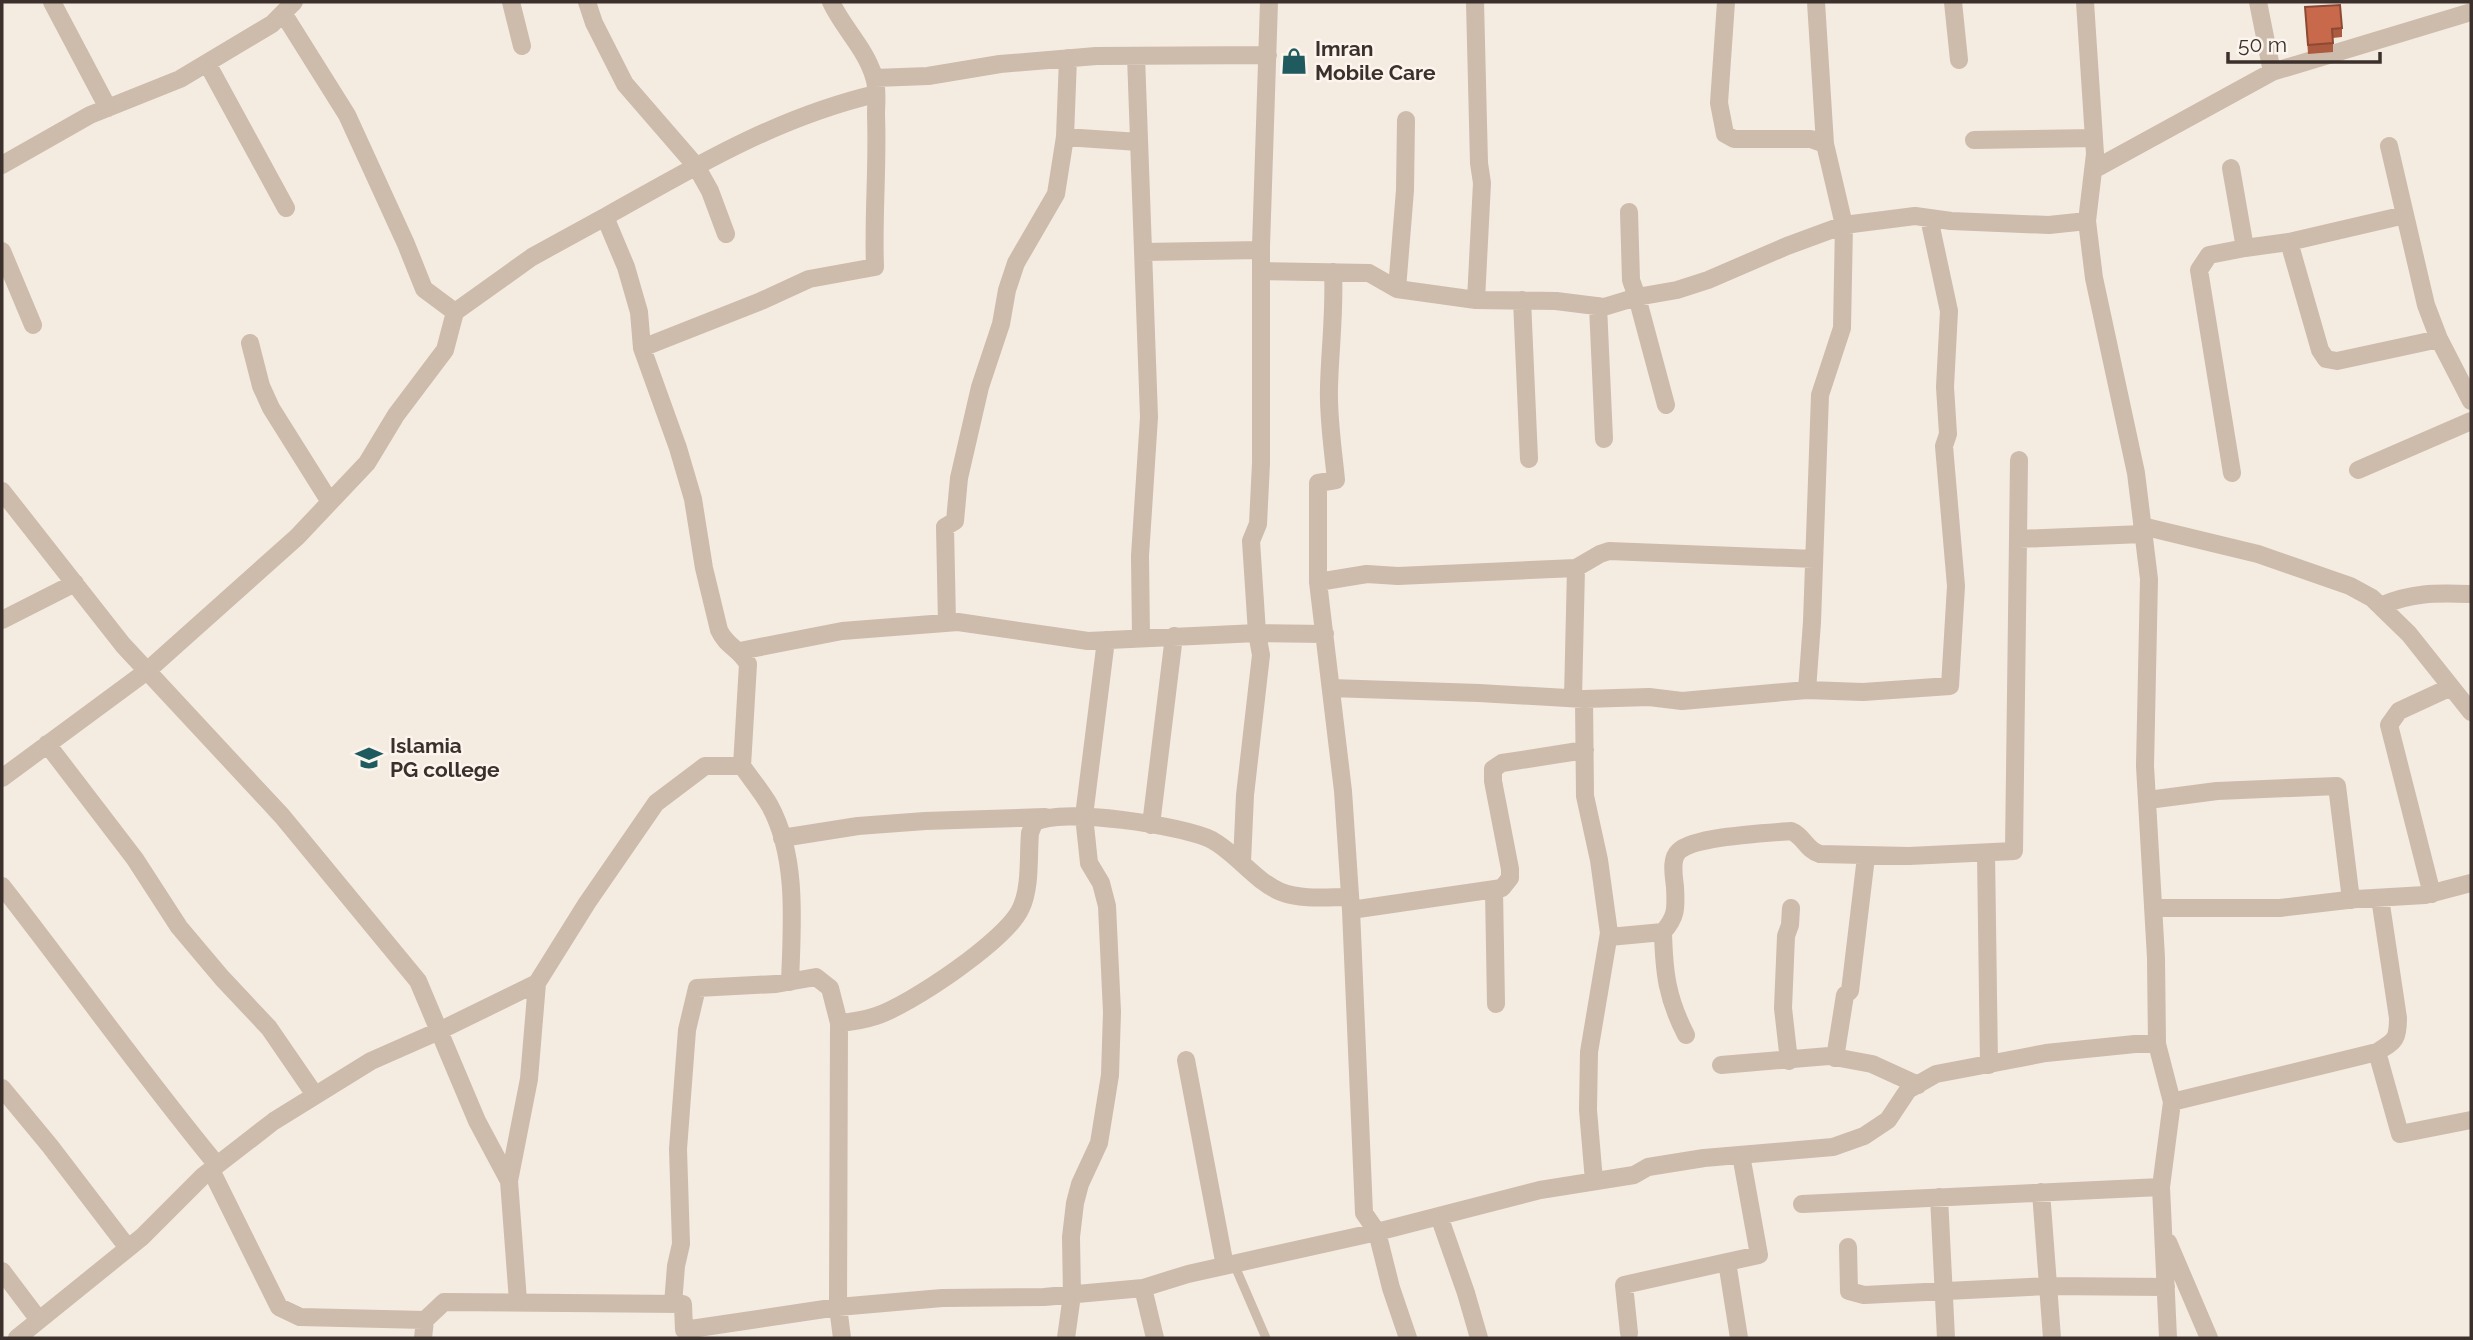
<svg xmlns="http://www.w3.org/2000/svg" width="2473" height="1340" viewBox="0 0 2473 1340" font-family="Raleway,sans-serif">
  <style>
    .lines { fill: none; stroke-linecap: round; stroke-linejoin: round }
    .service { stroke: #cdbbac; stroke-width: 9 }
    .minor { stroke: #cdbbac; stroke-width: 18 }
    .wall { fill: #ac5a40 }
    .building { fill: #c8694b; stroke: #8c4a34; stroke-width: 2 }
    .labels { text-anchor: middle; stroke-width: 5; stroke-linejoin: round; paint-order: stroke }
    .poi-label { font-size: 21px; font-weight: bold; fill: #3b302b; stroke: #fbf5ee; text-anchor: start }
  </style>
  <rect width="100%" height="100%" fill="#f4ebe1"/>
  <g class="lines">
    <path class="service" d="M1234,1264L1266,1338"/>
    <path class="minor" d="M52,2L108,108
      M511,2L522,46
      M587,2L594,23L625,84L696,166L710,191L726,234
      M1475,2L1479,163L1482,183L1476,300
      M1816,2L1825,144
      M1953,2L1959,60
      M2085,2L2095,154L2087,221L2094,278L2136,473L2149,579L2145,766L2156,958L2157,1044L2172,1102L2161,1187L2168,1338
      M2258,2L2272,72
      M283,13L347,115L406,244L424,289L455,312
      M1136,56L1149,417L1140,556L1141,638
      M207,63L286,208
      M875,78L928,76L1000,64L1096,56L1268,55
      M1065,137L1068,58
      M1974,140L2094,138
      M2389,146L2426,305L2439,339L2471,401
      M2,165L90,115L180,79L272,24L294,2
      M2231,168L2245,248L2289,242L2405,215
      M2093,170L2272,72L2471,12
      M605,217C692,168 777,117 876,94
      M2289,242L2320,350L2326,359L2337,361L2439,339
      M2,251L33,325
      M1143,252L1261,250
      M1261,271L1369,273L1397,289L1476,300L1556,301L1604,307L1637,297L1631,280L1629,212
      M1333,272C1335,311 1330,348 1329,387C1328,418 1333,449 1336,480L1318,483V582L1343,791L1351,910L1364,1213L1377,1232L1391,1288L1408,1338
      M1397,289L1405,190L1406,120
      M1522,300L1529,459
      M1598,306L1604,439
      M250,343L261,386L271,408L330,502
      M642,348L761,301L809,279L875,267C873,216 878,166 876,115C876,103 878,88 874,77C866,49 843,28 831,2
      M1666,405L1637,297L1677,290L1708,280L1787,246L1844,225L1915,216L1951,221L2049,225L2087,221
      M2358,470L2471,421
      M2232,473L2199,270L2209,255L2245,248
      M2,491L123,645L282,816L418,981L477,1121L509,1181
      M2142,526L2258,554L2350,586L2372,598L2409,634L2471,712
      M2018,539L2143,534
      M1576,568L1600,554L1609,551L1814,559
      M1318,582L1367,574L1398,576L1576,568L1573,698
      M2380,606C2413,592 2436,593 2471,594
      M2,620L75,583
      M947,623L945,527L955,521L959,478L980,387L1001,324L1007,290L1016,263L1056,194L1065,137L1139,142
      M740,651L842,631L958,622L1088,641L1257,633L1325,634
      M1331,688L1479,693L1584,699L1649,697L1682,701L1807,690L1812,622L1820,395L1842,328L1844,225L1825,144L1811,139H1734L1725,134L1719,103L1726,2
      M1807,690L1863,692L1950,686L1956,586L1944,446L1948,434L1945,387L1949,311L1929,218
      M1584,699L1585,796L1599,860L1609,933L1589,1052L1588,1110L1594,1181
      M47,744L135,859L179,927L222,978L269,1028L315,1095
      M2,778L147,671L297,537L367,463L396,415L445,350L455,312L532,257L605,217L626,267L639,312L642,348L678,448L693,499L704,568L719,630C726,646 740,649 748,664L742,766
      M2148,800L2217,791L2337,786L2351,900
      M1151,825L1174,636
      M782,838L858,826L925,821L1045,817
      M1986,853L1989,1065
      M1242,862L1245,795L1261,655L1257,633L1251,541L1258,524L1261,463V246L1269,2
      M2,886C74,978 142,1074 217,1165
      M1494,890L1496,1004
      M2432,894L2389,725L2399,711L2451,687
      M2153,908H2280L2356,899L2425,895L2471,883
      M1351,910L1502,888L1510,878V869L1493,781V769L1502,763L1585,750
      M1663,932C1664,973 1667,998 1686,1035
      M1609,937L1663,932C1677,916 1676,908 1675,887C1674,876 1670,859 1679,851C1694,836 1768,833 1791,831C1804,836 1806,850 1820,854L1909,856L2014,851L2019,460
      M839,1023C851,1022 864,1020 876,1016C910,1005 1007,940 1021,908C1031,887 1028,856 1030,833L1034,823C1059,806 1185,826 1212,840C1237,854 1255,881 1281,892C1302,900 1328,897 1350,897
      M2377,1052L2400,1134L2471,1120
      M1835,1058L1845,995L1850,991L1866,857
      M1186,1060L1225,1266
      M1789,1061L1783,1008L1786,936L1790,925L1791,908
      M1721,1065L1829,1056L1872,1064L1918,1085
      M2,1088L50,1146L128,1248
      M2172,1102L2377,1052C2395,1041 2398,1040 2398,1018L2380,898
      M211,1170L279,1307L300,1317L425,1320
      M2041,1192L2052,1338
      M1939,1197L1946,1338
      M1802,1204L2161,1187
      M1439,1216L1466,1293L1479,1338
      M2168,1242L2209,1338
      M1848,1247L1849,1291L1864,1295L2048,1286L2166,1287
      M2,1271L39,1320
      M1143,1288L1155,1338
      M518,1301L509,1181L529,1079L537,983L587,903L656,803L705,766H742C751,779 762,792 770,806C798,858 792,925 790,982
      M673,1304L676,1266L681,1244L678,1149L687,1030L697,988L776,984L816,977L830,988L839,1023L838,1307L842,1338
      M1629,1333L1624,1285L1727,1262
      M17,1338L142,1237L203,1176L274,1121L371,1061L439,1031L537,983
      M423,1338L425,1320L444,1302L683,1304L684,1330L838,1307L942,1298L1044,1297L1143,1288L1188,1274L1377,1232L1540,1190L1634,1175L1648,1167L1704,1158L1833,1147L1864,1136L1888,1120L1908,1090L1936,1074L2046,1053L2135,1044H2157
      M1066,1338L1072,1295L1071,1237L1075,1203L1080,1184L1099,1143L1110,1075L1112,1012L1107,906L1101,883L1089,863L1084,816L1106,640
      M1739,1338L1727,1262L1759,1255L1741,1155"/>
  </g>
  <path class="wall" d="M2305,7L2342,28V37L2333,38V52L2308,54Z"/>
  <path class="building" d="M2340,5L2342,28L2332,29L2333,43L2308,45L2305,7Z"/>
  <defs>
    <symbol id="shop-bare" viewBox="-9 -9 18 18"><path d="M-5-2.5h2.3a2.7 3.5 0 0 1 5.4 0H5L5.5 6h-11ZM-1.5-2.5h3a1.5 2.3 0 0 0-3 0Z" fill="#1f5a5e" stroke="#fbf5ee" stroke-width="2.5" paint-order="stroke"/></symbol>
    <symbol id="university-bare" viewBox="-9 -9 18 18"><path d="M0-5L7-2L0 1L-7-2ZM-4 1L0 2.5L4 1V4Q0 6-4 4Z" fill="#1f5a5e" stroke="#fbf5ee" stroke-width="2.5" paint-order="stroke"/></symbol>
  </defs>
  <g fill-rule="evenodd">
    <use href="#shop-bare" x="1275" y="42" width="38" height="38"/>
    <use href="#university-bare" x="350" y="739" width="38" height="38"/>
  </g>
  <g class="labels">
    <g class="poi-label">
      <text x="1315" y="56">Imran<tspan x="1315" dy="24">Mobile Care</tspan></text>
      <text x="390" y="753">Islamia<tspan x="390" dy="24">PG college</tspan></text>
    </g>
  </g>
  <rect width="2473" height="1340" fill="none" stroke="#3b302b" stroke-width="7"/>
  <path d="M2228 52v10h152v-10" fill="none" stroke="#3b302b" stroke-width="3.5"/>
  <text x="2238" y="52" font-size="21" fill="#3b302b" stroke="#fbf5ee" stroke-width="5" paint-order="stroke">50 m</text>
</svg>
